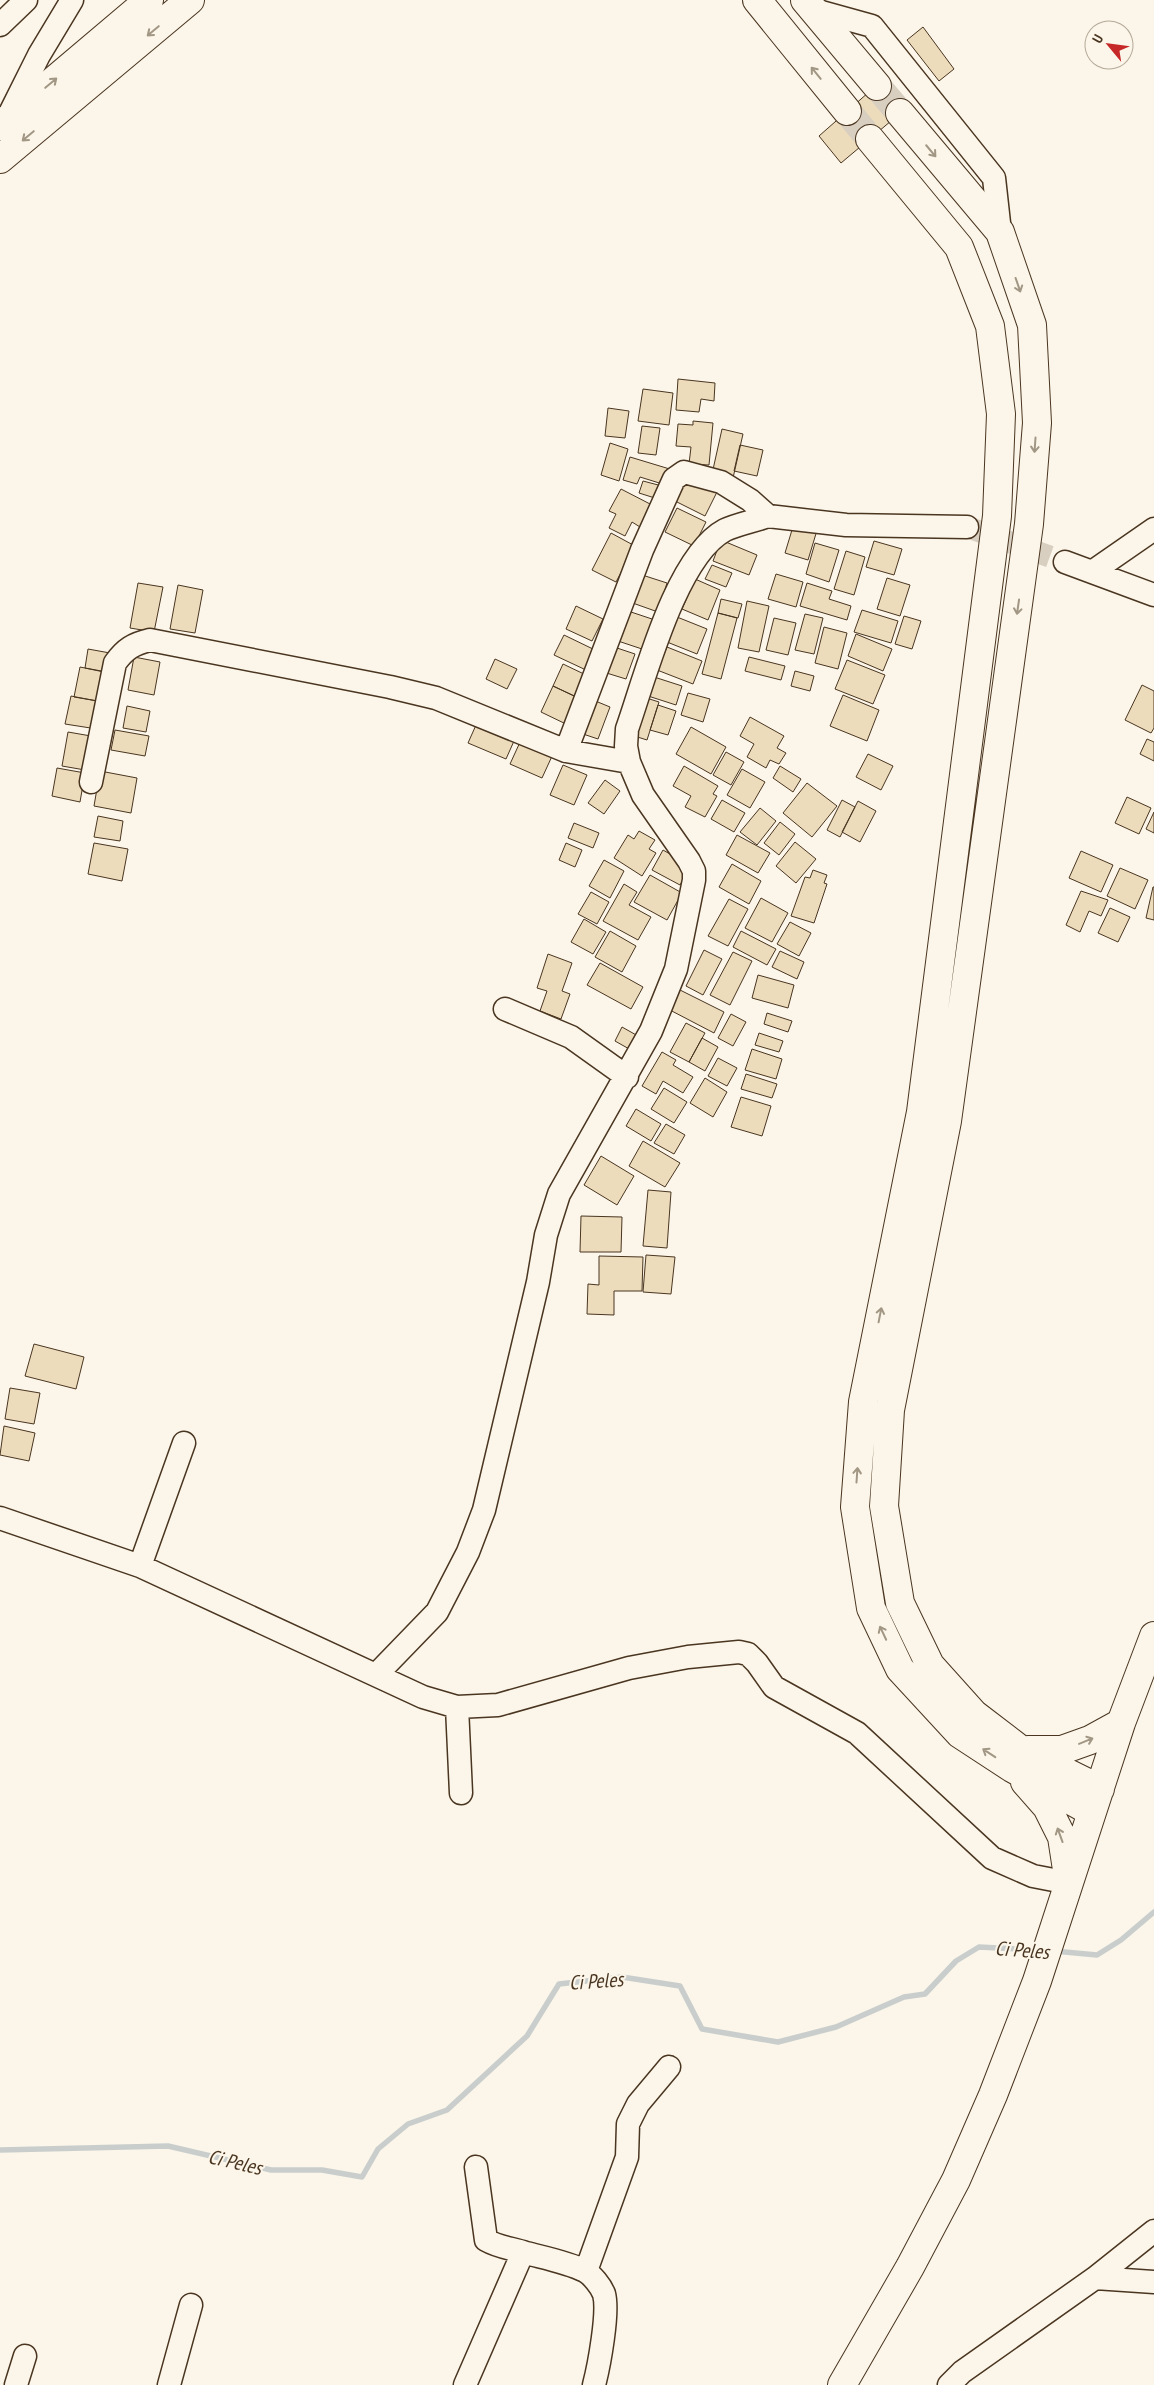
<svg xmlns="http://www.w3.org/2000/svg" width="1154" height="2385" viewBox="0 0 1154 2385" font-family="'PT Sans Narrow',sans-serif">
  <style>
    .lines { fill: none; stroke-linecap: round; stroke-linejoin: round }
    .stream { stroke: #c9cecd; stroke-width: 5.5 }
    .building { fill: #ecdcbc; stroke: #4a3520 }
    .minor-tunnel { stroke: #d8cfc1; stroke-width: 22; stroke-dasharray: 22 11; stroke-linecap: butt }
    .highway-tunnel { stroke: #d8cfc1; stroke-width: 28; stroke-dasharray: 28 14; stroke-linecap: butt }
    .minor-casing { stroke: #4a3520; stroke-width: 25 }
    .highway-casing { stroke: #4a3520; stroke-width: 30 }
    .minor { stroke: #fbf6e9; stroke-width: 22 }
    .highway { stroke: #fbf6e9; stroke-width: 28 }
    .oneway { stroke: #a29684 }
    .labels { text-anchor: middle; stroke-width: 4; stroke-linejoin: round; paint-order: stroke }
    .water-label { font-size: 20px; font-style: italic; fill: #4a3520; stroke: #fbf6e9 }
  </style>
  <rect width="100%" height="100%" fill="#fbf6e9"/>
  <g class="lines">
    <path class="stream" d="M1054,1951L1097,1955L1121,1940L1154,1912
      M0,2150L168,2146L271,2170H322L362,2177L378,2149L408,2124L447,2110L527,2036L559,1984L622,1977L680,1986L702,2029L778,2042L836,2027L904,1997L925,1994L956,1961L979,1947L1040,1950"/>
  </g>
  <path class="building" d="M923,27L954,69L939,81L907,40Z
    M886,77L910,105L841,163L819,136Z
    M678,379L715,383L714,401L701,399L699,412L676,410Z
    M643,389L673,393L669,425L638,421Z
    M608,408L629,411L625,438L605,436Z
    M693,421L713,423L709,465L689,464L691,447L676,446L678,424L693,425Z
    M642,426L660,428L656,455L638,453Z
    M722,429L743,434L733,478L712,474Z
    M610,443L628,449L619,481L601,475Z
    M740,445L763,450L757,476L734,471Z
    M630,457L673,470L669,486L640,477L637,484L623,480Z
    M687,477L717,492L705,516L675,501Z
    M643,481L662,486L658,499L639,493Z
    M621,489L652,505L640,527L632,522L625,536L609,528L616,514L609,511Z
    M677,508L706,522L694,546L665,532Z
    M795,520L818,527L808,560L785,553Z
    M611,533L635,546L616,582L592,570Z
    M721,540L757,555L749,575L713,561Z
    M874,541L902,549L894,575L866,567Z
    M815,543L839,550L829,582L806,574Z
    M846,551L865,557L854,595L834,589Z
    M712,565L732,573L726,587L705,579Z
    M636,573L667,583L658,612L627,601Z
    M776,574L803,582L796,607L768,599Z
    M887,578L910,585L900,616L877,609Z
    M695,579L720,590L708,620L682,609Z
    M138,583L163,587L154,632L130,628Z
    M807,583L832,591L829,599L851,606L847,620L800,606Z
    M178,585L203,590L195,633L170,629Z
    M721,599L742,604L738,618L718,613Z
    M747,601L769,606L759,652L738,648Z
    M576,606L603,619L592,641L566,629Z
    M625,610L655,620L645,650L615,640Z
    M862,610L898,621L891,643L854,632Z
    M718,613L737,618L721,679L702,674Z
    M805,614L823,618L814,654L795,650Z
    M904,616L921,621L912,649L895,644Z
    M677,617L707,629L697,654L667,642Z
    M774,618L796,623L788,655L766,650Z
    M824,627L847,633L838,669L815,663Z
    M856,634L892,649L883,671L848,656Z
    M564,635L595,650L586,670L554,655Z
    M608,645L635,654L626,679L600,671Z
    M667,647L702,661L693,684L657,670Z
    M88,649L110,653L107,672L85,668Z
    M134,657L160,662L154,695L128,690Z
    M749,657L785,666L781,680L745,671Z
    M495,659L517,669L507,689L486,679Z
    M847,660L885,675L873,704L835,689Z
    M563,664L586,675L576,697L553,686Z
    M80,667L104,672L98,701L74,697Z
    M795,671L814,676L810,691L791,686Z
    M651,676L682,686L676,705L645,695Z
    M1142,685L1154,691V728L1151,733L1125,720Z
    M553,686L581,699L568,725L541,712Z
    M688,693L710,699L703,722L681,715Z
    M843,695L879,710L867,741L830,726Z
    M71,696L102,702L97,729L65,724Z
    M640,696L659,702L647,740L628,734Z
    M593,700L610,707L598,739L580,733Z
    M658,705L676,711L668,735L650,730Z
    M127,706L150,711L146,732L123,728Z
    M750,717L784,736L777,748L786,753L779,764L770,760L766,768L747,757L754,744L740,736Z
    M476,725L514,741L506,759L468,743Z
    M691,727L726,747L711,774L676,754Z
    M115,730L149,736L145,756L111,750Z
    M68,732L91,736L85,770L62,766Z
    M1147,739L1154,742V761L1140,754Z
    M521,740L553,754L542,778L510,764Z
    M726,752L744,762L731,785L713,775Z
    M868,754L893,766L881,790L856,777Z
    M563,765L587,775L574,805L550,795Z
    M684,766L718,786L713,794L717,796L705,817L685,807L691,796L673,786Z
    M780,766L801,779L793,792L773,778Z
    M57,768L85,773L80,802L52,796Z
    M742,769L765,782L750,808L727,795Z
    M100,771L137,778L131,813L94,806Z
    M605,780L620,791L604,814L588,803Z
    M807,783L837,806L812,837L783,813Z
    M1127,797L1151,808L1139,834L1115,823Z
    M722,800L745,813L734,832L711,819Z
    M842,800L855,807L840,837L827,830Z
    M858,801L876,811L860,842L842,832Z
    M760,808L776,821L757,845L740,832Z
    M1154,812V833L1146,829Z
    M98,816L123,821L120,841L94,837Z
    M780,822L795,834L779,855L764,843Z
    M574,823L599,833L593,848L568,838Z
    M639,831L655,840L649,849L656,853L642,876L614,858L628,835L634,839Z
    M737,835L770,853L758,873L726,855Z
    M795,842L816,859L796,883L776,866Z
    M94,843L128,849L122,881L88,874Z
    M566,843L582,850L575,867L559,860Z
    M663,850L691,866L680,885L652,870Z
    M1081,851L1113,865L1101,892L1069,878Z
    M604,860L624,871L610,898L589,886Z
    M732,864L761,881L749,904L719,887Z
    M1120,868L1148,880L1135,909L1107,896Z
    M813,870L827,875L824,883L827,884L814,923L791,916L805,877L810,878Z
    M650,875L682,893L667,920L634,902Z
    M624,884L637,892L629,905L651,917L638,940L603,921Z
    M1153,887H1154V920L1146,918Z
    M1081,891L1108,900L1101,916L1089,911L1080,932L1066,925Z
    M591,892L609,902L597,924L578,914Z
    M761,898L788,913L772,942L745,928Z
    M729,899L748,909L728,946L708,936Z
    M1110,908L1130,917L1118,942L1098,933Z
    M584,919L606,932L593,954L571,942Z
    M790,922L811,933L799,956L777,944Z
    M610,931L636,946L622,972L595,957Z
    M741,931L776,949L767,965L733,947Z
    M704,950L722,959L703,995L686,986Z
    M780,951L804,962L797,979L772,967Z
    M733,952L752,961L730,1005L710,995Z
    M548,954L572,963L562,991L570,994L561,1019L540,1011L547,991L537,988Z
    M600,963L643,987L631,1009L587,985Z
    M758,975L794,985L788,1008L752,998Z
    M678,989L724,1012L714,1033L668,1009Z
    M767,1013L792,1021L788,1032L764,1024Z
    M731,1014L746,1022L733,1046L718,1038Z
    M686,1023L705,1033L689,1062L670,1052Z
    M622,1027L638,1036L631,1050L615,1041Z
    M759,1033L783,1041L779,1052L755,1045Z
    M702,1038L718,1047L705,1071L689,1062Z
    M752,1049L782,1059L776,1079L745,1070Z
    M662,1052L676,1060L673,1065L693,1077L683,1093L663,1081L656,1094L642,1086Z
    M718,1058L737,1068L727,1086L708,1076Z
    M746,1074L777,1084L772,1098L741,1089Z
    M705,1078L727,1092L713,1117L690,1103Z
    M664,1088L687,1102L674,1123L651,1109Z
    M741,1097L771,1106L762,1136L731,1127Z
    M636,1109L661,1124L651,1141L626,1126Z
    M666,1124L685,1135L674,1154L654,1143Z
    M643,1141L680,1163L665,1187L629,1166Z
    M601,1156L634,1176L617,1205L584,1185Z
    M648,1190L671,1192L667,1248L643,1246Z
    M581,1216L622,1217L621,1252H580Z
    M646,1255L675,1257L671,1294L643,1292Z
    M599,1256L643,1257L642,1291H614V1315L587,1314L588,1284L599,1285Z
    M34,1344L84,1357L76,1389L25,1376Z
    M10,1388L40,1393L34,1424L5,1419Z
    M4,1426L35,1433L29,1461L0,1455Z"/>
  <g class="lines">
    <path class="minor-tunnel" d="M967,527L1065,562"/>
    <path class="highway-tunnel" d="M877,86L900,113
      M847,111L870,139"/>
    <defs>
      <path id="minor" d="M814,10L872,26L994,178L1000,232
        M0,25L26,0
        M9,115L39,55L72,0
        M1065,562L1154,595
        M1092,572L1154,529
        M629,762L626,746L627,729C645,678 676,556 725,530C738,524 755,521 768,516
        M91,782L115,663C125,649 133,644 150,640L390,687L436,698L566,751
        M505,1009L571,1037L627,1077
        M0,1518L140,1566L423,1697L457,1707L498,1705L629,1668L688,1657L739,1652L748,1654L757,1663L774,1687L857,1733L992,1858L1033,1876L1069,1883
        M140,1566L184,1443
        M377,1674L437,1612L468,1552L484,1510L538,1282L546,1235L559,1194L651,1031L676,969L694,880V871L689,861L643,795L629,762L566,751L642,550L674,479L684,472L721,482L750,500L768,516L846,525L967,527
        M457,1707L461,1793
        M476,2167L486,2240C500,2248 512,2248 526,2253C545,2258 567,2262 585,2271C592,2275 601,2286 604,2294C609,2312 599,2366 594,2385
        M586,2271L627,2157L628,2124L638,2104L669,2067
        M1095,2278L1154,2231
        M16,2385L25,2356
        M169,2385L191,2305
        M465,2385L523,2252
        M949,2385L962,2372L1095,2278L1154,2282"/>
      <path id="highway" d="M757,0L847,111
        M805,0L877,86
        M900,113L1000,232L1032,325L1037,423L1029,524L947,1121L890,1410L884,1506L900,1603L930,1665L974,1714L1021,1750L1100,1789
        M0,126L149,0
        M870,139L959,247L990,326L1001,414L997,516L921,1112L863,1402L855,1507L871,1608L900,1669L960,1734L1012,1768L1092,1812
        M0,159L190,0
        M1028,1750H1062L1090,1740L1121,1723
        M1025,1782L1047,1807L1062,1837L1068,1876
        M842,2385L910,2267L956,2180L993,2095L1037,1981L1121,1723L1154,1636"/>
    </defs>
    <use href="#minor" class="minor-casing"/>
    <use href="#highway" class="highway-casing"/>
    <use href="#minor" class="minor"/>
    <use href="#highway" class="highway"/>
  </g>
  <defs><path id="oneway-shaft" d="M-6 0H5M1.5-3L5.5 0L1.5 3" fill="none" stroke-width="1.6" stroke-linecap="round" stroke-linejoin="round" transform="scale(1.25)"/></defs>
  <g class="oneway">
    <use href="#oneway-shaft" transform="translate(153 31) rotate(140)"/>
    <use href="#oneway-shaft" transform="translate(816 73) rotate(-129)"/>
    <use href="#oneway-shaft" transform="translate(51 83) rotate(-40)"/>
    <use href="#oneway-shaft" transform="translate(28 136) rotate(140)"/>
    <use href="#oneway-shaft" transform="translate(931 151) rotate(50)"/>
    <use href="#oneway-shaft" transform="translate(1018 285) rotate(71)"/>
    <use href="#oneway-shaft" transform="translate(1035 445) rotate(94)"/>
    <use href="#oneway-shaft" transform="translate(1018 607) rotate(98)"/>
    <use href="#oneway-shaft" transform="translate(880 1315) rotate(-79)"/>
    <use href="#oneway-shaft" transform="translate(857 1475) rotate(-86)"/>
    <use href="#oneway-shaft" transform="translate(883 1633) rotate(-115)"/>
    <use href="#oneway-shaft" transform="translate(1086 1741) rotate(-22)"/>
    <use href="#oneway-shaft" transform="translate(989 1753) rotate(-147)"/>
    <use href="#oneway-shaft" transform="translate(1060 1835) rotate(-110)"/>
  </g>
  <g class="labels">
    <g class="water-label">
      <text transform="translate(1022 1950) rotate(4)" y="7">Ci Peles</text>
      <text transform="translate(596 1981) rotate(-4)" y="7">Ci Peles</text>
      <text transform="translate(235 2162) rotate(13)" y="7">Ci Peles</text>
    </g>
  </g>
  <g transform="translate(1109 45) rotate(299)"><circle r="24" fill="#fbf6e9" stroke="#b4a999"/>
  <path d="M0-4L9 19L0 12L-9 19Z" fill="#c62828"/>
  <text y="-8" font-size="14" font-weight="bold" text-anchor="middle" fill="#4a3520">U</text>
  </g>
</svg>
